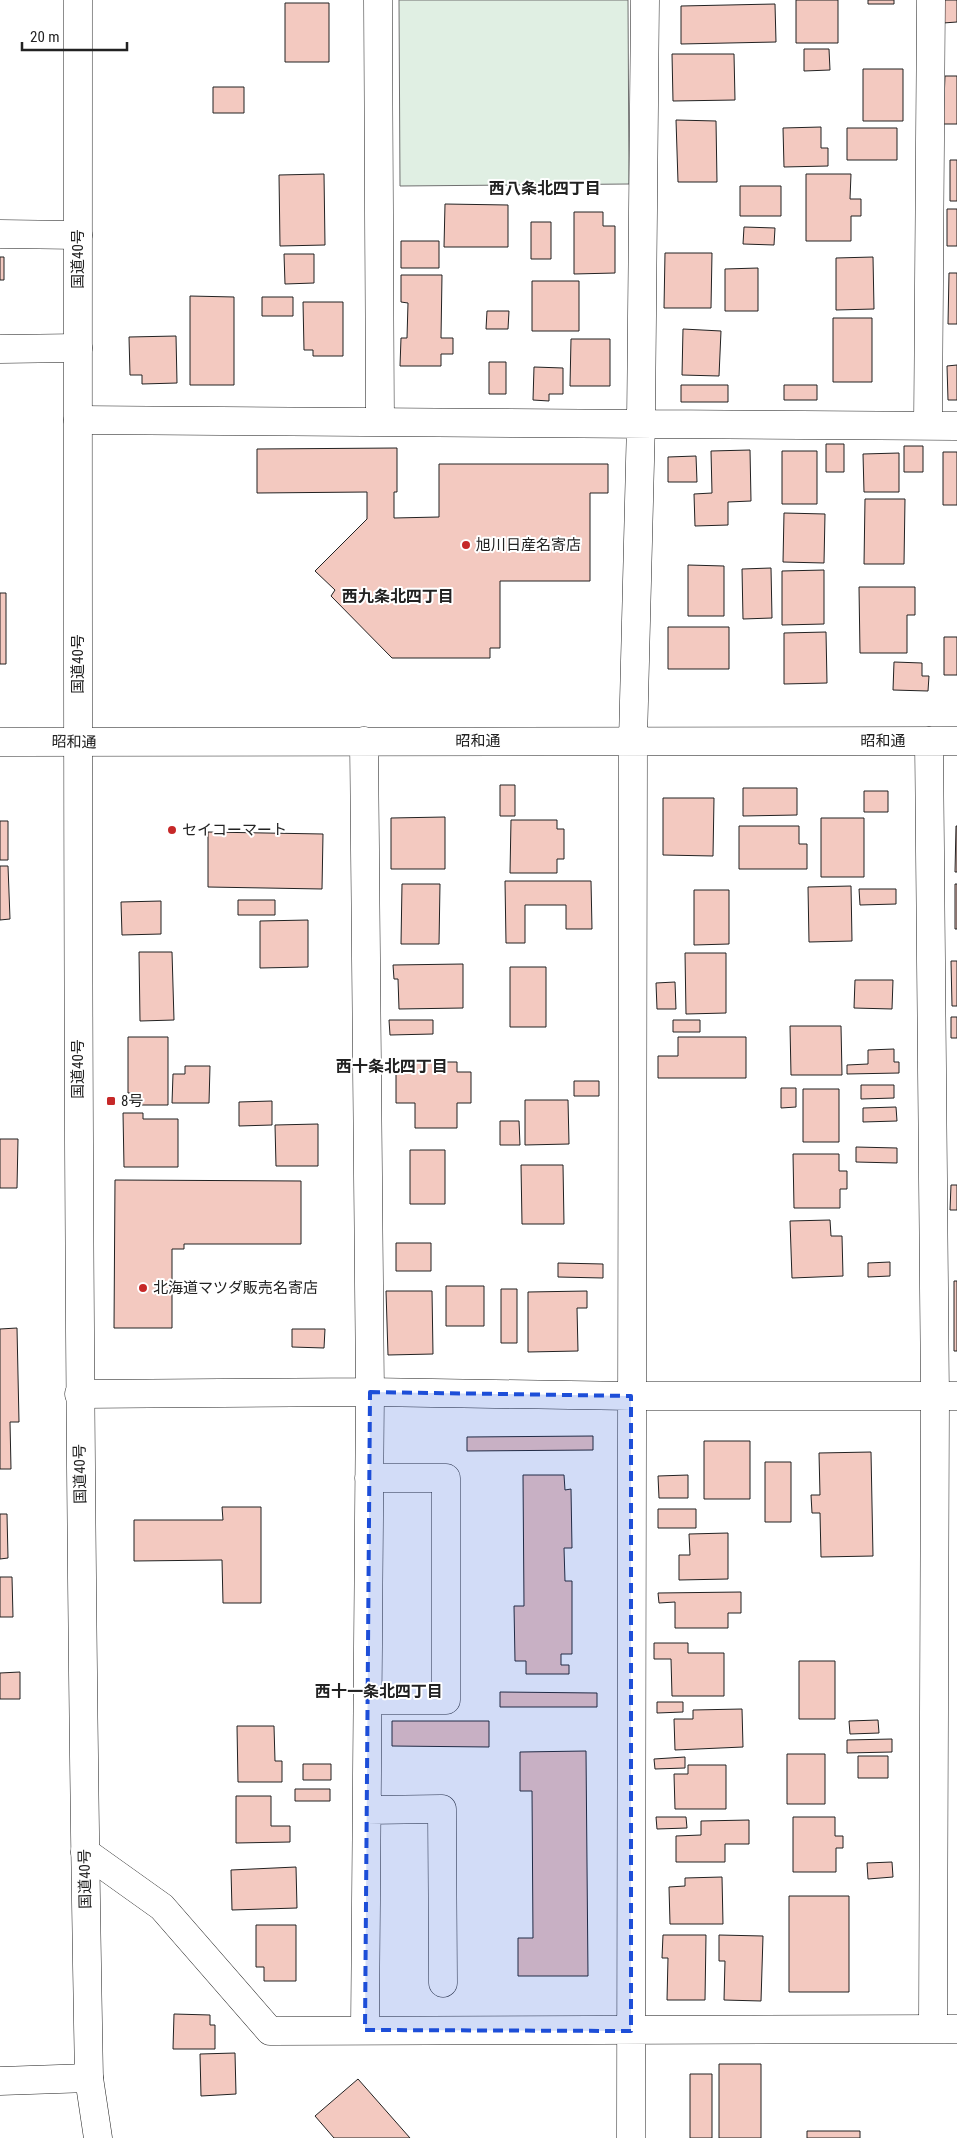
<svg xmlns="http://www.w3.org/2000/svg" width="957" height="2138" viewBox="0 0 957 2138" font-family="'Roboto Condensed','Noto Sans JP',sans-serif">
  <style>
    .green { fill: #e0efe3; stroke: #6f6f6f }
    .building { fill: #f3c9c0; stroke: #222 }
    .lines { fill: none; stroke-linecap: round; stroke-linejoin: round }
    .minor-casing { stroke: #222; stroke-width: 29 }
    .highway-casing { stroke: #222; stroke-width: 29 }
    .minor { stroke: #fff; stroke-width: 28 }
    .highway { stroke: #fff; stroke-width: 28 }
    .marked { fill: #1d4ed8; fill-opacity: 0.2; stroke: #1d4ed8; stroke-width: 4; stroke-dasharray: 10 6; stroke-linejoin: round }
    .poi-dot { fill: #c62828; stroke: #fff; stroke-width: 2 }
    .labels { text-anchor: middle; stroke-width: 4; stroke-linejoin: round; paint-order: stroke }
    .street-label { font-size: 15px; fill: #222; stroke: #fff }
    .poi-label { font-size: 15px; fill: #222; stroke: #fff; text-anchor: start }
    .neighbourhood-label { font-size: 16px; font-weight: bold; fill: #222; stroke: #fff }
  </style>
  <rect width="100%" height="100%" fill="#fff"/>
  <path class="green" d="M399,0H628L629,184L400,186Z"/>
  <path class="building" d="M796,0H838V43H796Z
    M868,0H894V4H868Z
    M943,0H957V22L943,23Z
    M285,3H329V62H285Z
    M775,4L776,42L681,44V6Z
    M804,49H829L830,70L804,71Z
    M672,54H734L735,100L673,101Z
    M863,69H903V121H863Z
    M945,76H957V124H943Z
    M213,87H244V113H213Z
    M676,120L716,121L717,182H678Z
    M821,127V148H828V166L784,167L783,128Z
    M847,128H897V160H847Z
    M950,160H957V201H950Z
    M324,174L325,245L280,246L279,175Z
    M806,174H851L850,199H861V216H851V241H806Z
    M740,186H781V216H740Z
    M445,204L508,205V247H444Z
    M947,209H957V246H947Z
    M574,212H603V226H615V273L574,274Z
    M531,222H551V259H531Z
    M744,227L775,228L774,245L743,244Z
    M401,241H439V268H401Z
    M665,253H712L711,308H664Z
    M284,254H314V283L285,284Z
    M0,257H4V280H0Z
    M873,257L874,309L836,310V258Z
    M758,268V311H725V269Z
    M949,273H957V324H948Z
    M401,275H442L441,338H453V354H441V366H400L401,338H407L408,303L401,302Z
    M532,281H579V331H532Z
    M190,296L234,297V385H190Z
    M262,297H293V316H262Z
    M303,302H343V356H313V350H304Z
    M487,311H509L508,329H486Z
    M833,318H872V382H833Z
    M683,329L721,331L719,376L682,375Z
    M176,336L177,383L142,384V375H130L129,337Z
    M571,339H610V386H570Z
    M489,362H506V394H489Z
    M957,365V400H948L947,366Z
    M534,367L563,368V394H549V401L533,400Z
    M681,385H728V402H681Z
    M784,385H817V400H784Z
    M826,444H844V472H826Z
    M904,446H923V472H904Z
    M397,448V492H394V518L439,517V464H608V493H590V581H500V648H490V658H392L331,596L335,590L315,571L367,519V492L257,493V449Z
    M750,450L751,501L728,502V525L695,526L694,494L712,493L711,451Z
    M782,451H817V504H782Z
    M943,452H957V505H943Z
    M899,453V492H864L863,454Z
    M696,456L697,482H668V457Z
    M865,499H905L904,564H864Z
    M784,513L825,514L824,563L783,562Z
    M688,565L724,566V616H688Z
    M771,568L772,618L743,619L742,569Z
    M824,570V624L782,625V571Z
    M859,587H915V615H907V653H860Z
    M0,593H6V664H0Z
    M668,627H729V669H668Z
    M826,632L827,683L784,684V633Z
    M944,637H957V675H944Z
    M894,662L922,663V676H929L928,691L893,690Z
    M500,785H515V816H500Z
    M743,788H797V815L743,816Z
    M864,791H888V812H864Z
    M663,798H714L713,856L663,855Z
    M445,817V869H391V818Z
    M821,818H864V877H821Z
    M511,820H557V829H564V859H557V873H510Z
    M0,821H8V860H0Z
    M739,826H799V844H807V869H739Z
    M956,826H957V872H955Z
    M208,832L323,834L322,889L208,887Z
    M0,866H8L10,919L0,920Z
    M505,881H591L592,929H566V905H525V943H506Z
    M402,884H440L439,944H401Z
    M955,884H957V929H955Z
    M851,886L852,941L809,942L808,887Z
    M859,889H896V904L860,905Z
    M694,890H729V944L694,945Z
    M238,900H275V915H238Z
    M161,901V934L122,935L121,902Z
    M308,920V967L260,968V921Z
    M139,952H172L174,1020L140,1021Z
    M685,953H726V1013L686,1014Z
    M951,961H957V1006H952Z
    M463,964V1008L399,1009L398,979H394L393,965Z
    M510,967H546V1027H510Z
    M855,980H893L892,1009L854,1008Z
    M675,982L676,1009H657L656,983Z
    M951,1017H957V1038H951Z
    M389,1020H433V1034L390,1035Z
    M673,1020H700V1032H673Z
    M790,1026H841L842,1075H791Z
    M128,1037H168V1105H139V1093H128Z
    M678,1037H746V1078H658V1056H678Z
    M894,1049V1062H899V1073L847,1074V1065L868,1064V1050Z
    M396,1062H457V1072H471V1103H457V1128H415V1103H396Z
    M185,1066H210L209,1103H172L173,1074H185Z
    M574,1081H599V1096H574Z
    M861,1085H894V1098L861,1099Z
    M781,1088H796V1107L781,1108Z
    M803,1089H839V1142H803Z
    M525,1100H568L569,1144L525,1145Z
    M272,1101V1125L239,1126V1102Z
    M896,1107L897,1121L863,1122V1108Z
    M123,1113H143V1119H178V1167H124Z
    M500,1121H519L520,1145H500Z
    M318,1124V1166H276L275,1125Z
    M0,1139H18L17,1188H0Z
    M856,1147L897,1148V1163L856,1162Z
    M410,1150H445V1204H410Z
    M793,1154H839V1171H847V1189H840V1208H794Z
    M521,1165H563L564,1224H522Z
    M115,1180L301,1181V1244H184V1249H172V1328H114Z
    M951,1185H957V1210H950Z
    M830,1220L831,1236H842L843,1276L792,1278L790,1221Z
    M396,1243H431V1271H396Z
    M890,1262V1276L868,1277V1263Z
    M558,1263L603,1264V1278L558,1277Z
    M954,1281H957V1351H954Z
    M446,1286H484V1326H446Z
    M501,1289H517V1343H501Z
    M386,1291H432L433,1354L388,1355Z
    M587,1291V1308H577L578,1351L528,1352V1292Z
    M17,1328L19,1422H10L11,1469H0V1329Z
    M292,1329H325L324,1348L292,1347Z
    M593,1436V1450L467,1451V1437Z
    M704,1441H750V1499H704Z
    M871,1452L873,1556L821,1557L820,1513H812L811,1495H820L819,1453Z
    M765,1462H791V1522H765Z
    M523,1475H564L565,1490L571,1489L572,1548H564L565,1581H572V1654H561V1665H569V1674H526V1661H515L514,1606H524Z
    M688,1475V1498H659L658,1476Z
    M222,1507H261V1603H223L222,1560L134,1561V1520H223Z
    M658,1509H696V1528H658Z
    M0,1514H7L8,1558L0,1559Z
    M728,1533V1579L679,1580V1555H690L689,1534Z
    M0,1577H12L13,1617H0Z
    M741,1592V1613H728V1628H675V1602L659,1603L658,1593Z
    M654,1643H688V1653H724V1696H672L671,1659H654Z
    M799,1661H835V1719H799Z
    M20,1672V1699H0V1673Z
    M500,1692L597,1693V1707H500Z
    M657,1702H683V1712L657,1713Z
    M742,1709L743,1747L675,1750L674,1719H693V1710Z
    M878,1720L879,1733L850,1734L849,1721Z
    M392,1721H489V1747L392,1746Z
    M237,1726H274L275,1761H282V1782H238Z
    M892,1739V1752L847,1753V1740Z
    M586,1751L588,1976H518V1938H533L532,1791H520V1752Z
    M787,1754H825V1804H787Z
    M858,1756H888V1778H858Z
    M685,1757V1768L655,1769L654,1759Z
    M303,1764H331V1780H303Z
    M688,1765H726V1809H675L674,1774H688Z
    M295,1789H330V1801H295Z
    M236,1796H271V1826H290V1842L236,1843Z
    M656,1817H686L687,1828L657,1829Z
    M793,1817H835V1836H843V1848H836V1872H793Z
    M749,1820V1844H725V1862H676V1836L701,1835V1821Z
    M892,1862L893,1877L868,1879L867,1863Z
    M296,1867L297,1908L232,1910L231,1870Z
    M722,1877L723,1924H670L669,1887L685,1886V1878Z
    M789,1896H849V1992H789Z
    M256,1925H296V1981H264V1967H256Z
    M663,1935H706L705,2000H667L668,1958H662Z
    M719,1935L763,1936L761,2001L724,2000L725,1961H719Z
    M174,2014L210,2015V2025H215V2049H173Z
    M235,2053L236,2094L201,2096L200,2054Z
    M719,2064H761V2138H719Z
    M690,2074H712V2138H690Z
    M358,2079L410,2138H334L315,2116Z
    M807,2131H860V2138H807Z"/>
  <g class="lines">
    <defs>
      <path id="minor" d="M378,0L380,422
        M0,234L78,235
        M0,349L78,348
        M78,420L957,426
        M928,426L931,0
        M364,741L370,1392L365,2030
        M929,741L935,1397L933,2028
        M0,742L957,741
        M79,1394L370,1392L631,1396H957
        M368,1700H446V1478H369
        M367,1810L442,1809L443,1983
        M85,1852L162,1907L270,2031L957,2029
        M0,2081L89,2078
        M631,2138L633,741L641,422L645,0"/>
      <path id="highway" d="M78,0C78,693 76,1385 89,2078L98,2138"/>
    </defs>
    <use href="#minor" class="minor-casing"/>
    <use href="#highway" class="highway-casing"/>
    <use href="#minor" class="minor"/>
    <use href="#highway" class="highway"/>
  </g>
  <path class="marked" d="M370,1392L631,1396V2031L365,2030Z"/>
  <g class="poi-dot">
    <circle cx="466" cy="545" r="5"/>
    <circle cx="172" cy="830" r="5"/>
    <rect x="106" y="1096" width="10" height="10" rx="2.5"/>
    <circle cx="143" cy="1288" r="5"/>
  </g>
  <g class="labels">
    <g class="street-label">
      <text transform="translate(78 259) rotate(-90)" y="5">国道40号</text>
      <text transform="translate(78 664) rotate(-90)" y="5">国道40号</text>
      <text x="478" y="746">昭和通</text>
      <text x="883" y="746">昭和通</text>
      <text transform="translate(74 742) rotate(1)" y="5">昭和通</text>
      <text transform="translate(78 1069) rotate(-90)" y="5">国道40号</text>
      <text transform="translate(80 1474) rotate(-91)" y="5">国道40号</text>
      <text transform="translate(85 1879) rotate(-91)" y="5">国道40号</text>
    </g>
    <g class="poi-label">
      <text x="476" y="550">旭川日産名寄店</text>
      <text x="182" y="835">セイコーマート</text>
      <text x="121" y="1106">8号</text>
      <text x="153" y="1293">北海道マツダ販売名寄店</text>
    </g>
    <g class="neighbourhood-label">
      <text x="545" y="194">西八条北四丁目</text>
      <text x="398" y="602">西九条北四丁目</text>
      <text x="392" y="1072">西十条北四丁目</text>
      <text x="379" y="1697">西十一条北四丁目</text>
    </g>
  </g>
  <path d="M22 42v8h105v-8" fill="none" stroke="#222222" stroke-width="2.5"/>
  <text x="30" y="42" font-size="15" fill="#222222" stroke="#ffffff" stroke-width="4" paint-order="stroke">20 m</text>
</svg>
